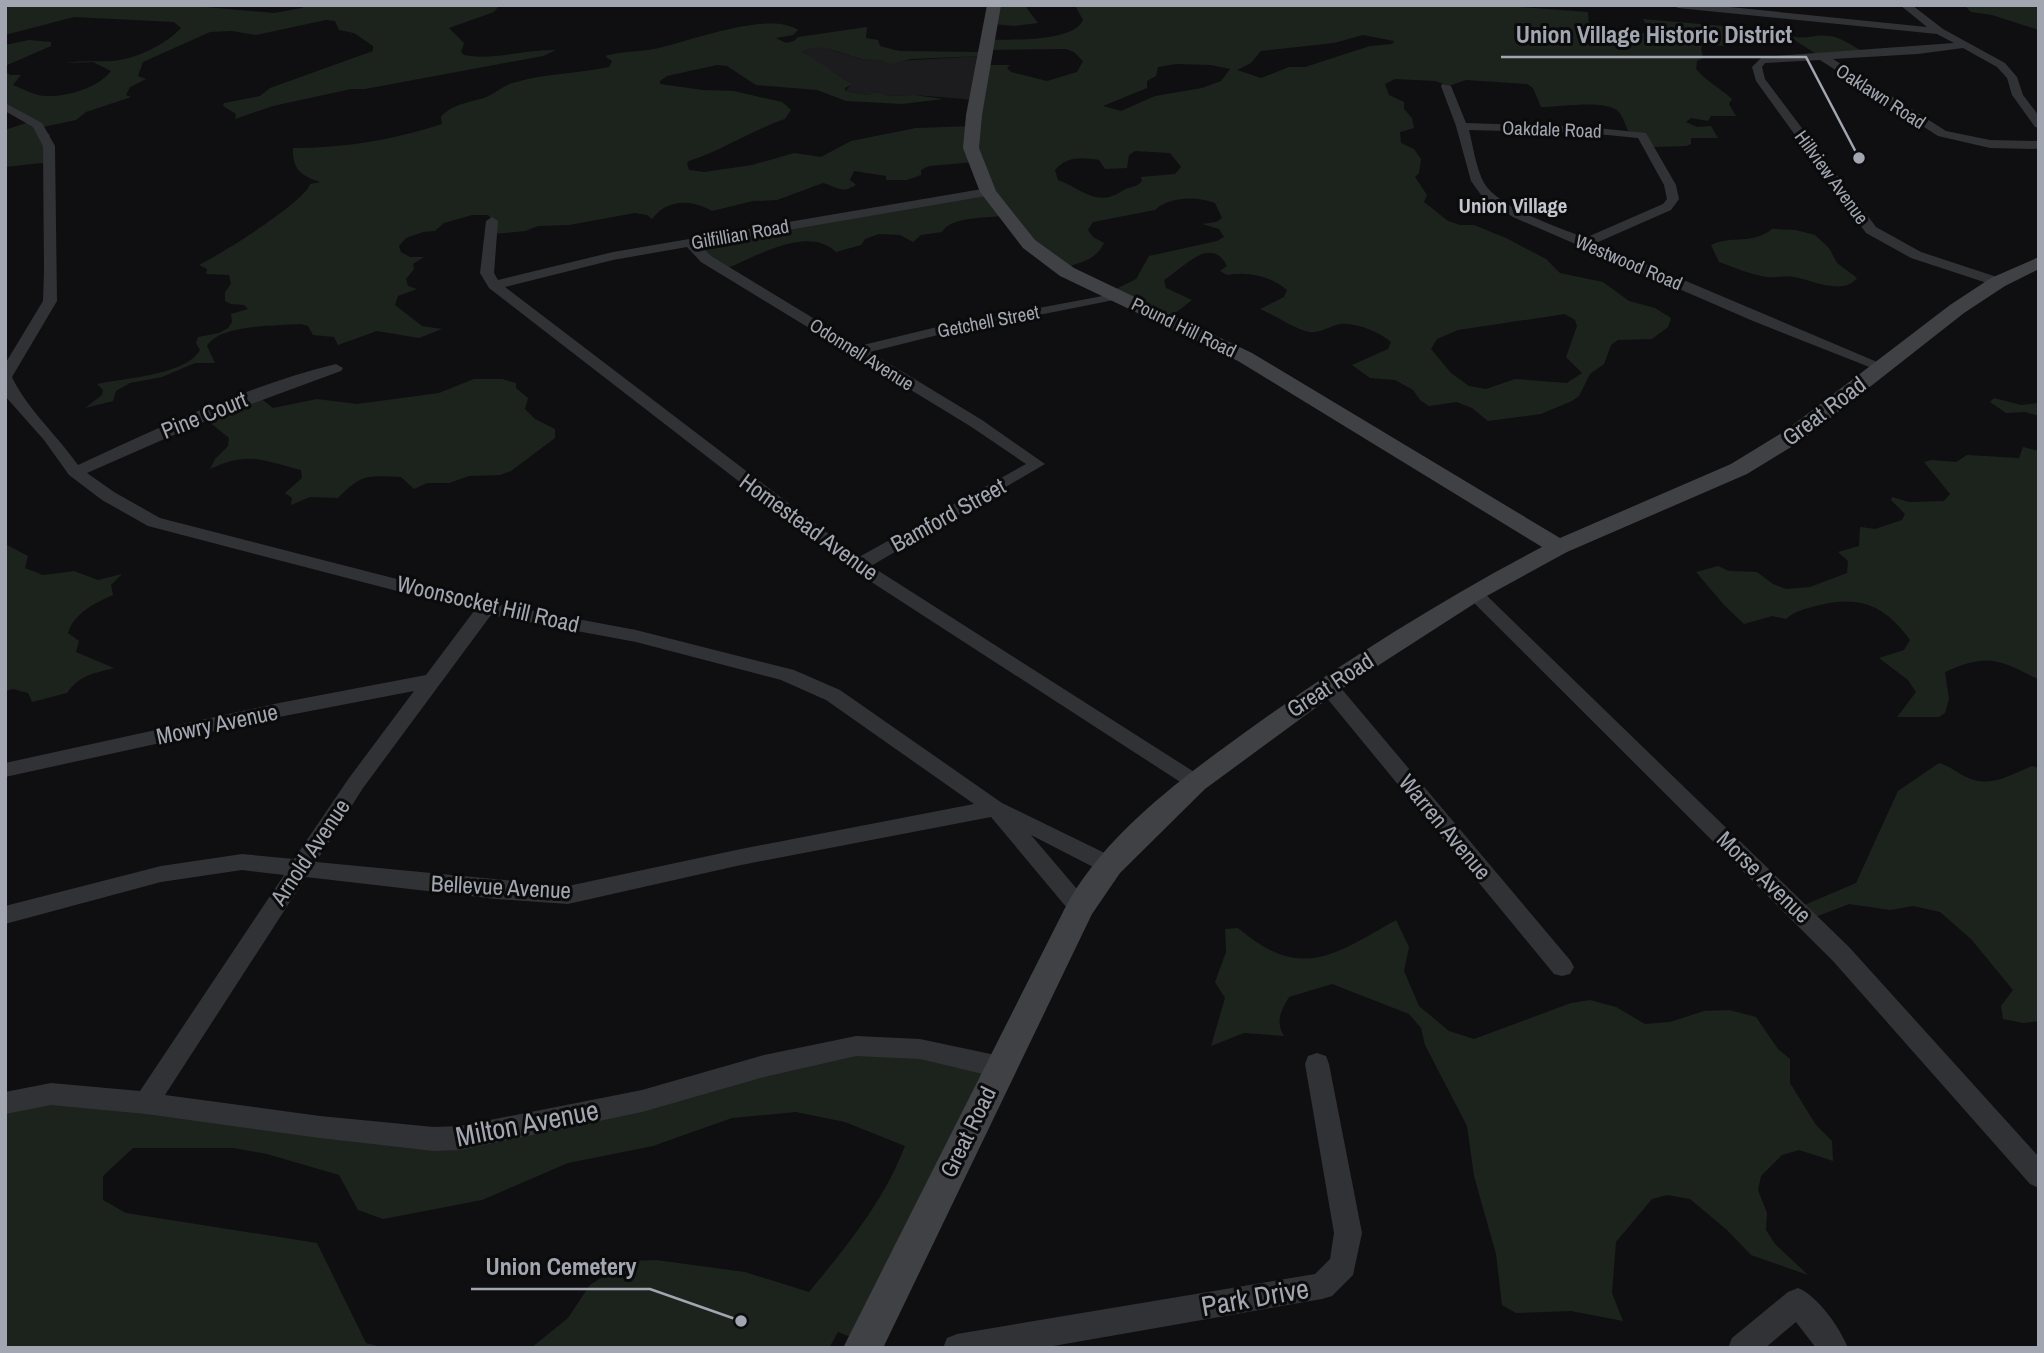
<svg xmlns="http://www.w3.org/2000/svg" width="2044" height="1353" viewBox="0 0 2044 1353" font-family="'Archivo Narrow',sans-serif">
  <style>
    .built { fill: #1c1c1e }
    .green { fill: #1c231d; fill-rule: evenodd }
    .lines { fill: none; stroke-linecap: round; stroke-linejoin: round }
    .street { fill: #313235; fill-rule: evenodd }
    .secondary { fill: #3f4145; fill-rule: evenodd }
    .labels { text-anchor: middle; stroke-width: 6; stroke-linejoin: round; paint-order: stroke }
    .far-street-label { font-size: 19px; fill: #a1a6b1; stroke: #0b0b0c }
    .far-quarter-label { font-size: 21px; font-weight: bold; fill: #c2c5cd; stroke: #0b0b0c }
    .street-label { font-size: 23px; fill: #a1a6b1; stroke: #0b0b0c }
    .near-street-label { font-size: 28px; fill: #a1a6b1; stroke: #0b0b0c }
    .leader { fill: none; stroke: #a1a6b1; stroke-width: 2.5 }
    .callout-dot { fill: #a1a6b1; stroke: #0b0b0c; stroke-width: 2.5 }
    .callout-label { font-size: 24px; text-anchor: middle; font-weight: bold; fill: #a1a6b1; stroke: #0b0b0c; stroke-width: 6; stroke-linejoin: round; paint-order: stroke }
  </style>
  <rect width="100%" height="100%" fill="#0f0f11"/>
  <path class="built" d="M811,48H826L860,59L896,61L982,56L976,100L914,95L889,96L877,92L867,95L845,91L852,84L800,52Z"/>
  <path class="green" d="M5,5H184L274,13L302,8L305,5H494L498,7L494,12L449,28L464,43L461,52L464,55C492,61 526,49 556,50L543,56L365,89H351L273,106L235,119L236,114L223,106L224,103L260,96L270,88L373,51V46L354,33L339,30L335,21L326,20L256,35L231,31L210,32L143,62L138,76L146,79L130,87L126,95L131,97L86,112L76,120L43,127L45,133L50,134V162L5,167V130L32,121L5,105V71L10,75H21L13,85C23,89 34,95 45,96C67,97 98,88 111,71L93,62L67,63C82,60 97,62 112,61C136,59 165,45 181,28L174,22L74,17L5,35Z
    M992,5H1028L1026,7L1038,23L1015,26L993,24Z
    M1075,5H1493L1588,12L1589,27L1601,32L1646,33L1649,30L1643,19L1781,31C1803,44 1811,33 1830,36C1840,37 1855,47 1865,53L1821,57L1793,39L1783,36L1730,37L1722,40L1729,46L1703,45L1701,48L1703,58L1697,61L1696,69C1707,82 1720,88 1732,99L1729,104L1736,116H1711L1708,121L1691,118L1686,122L1697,127L1711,126L1718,138H1691V144L1686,146L1654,147L1638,133L1628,131C1625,124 1623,116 1618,111C1605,99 1559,107 1541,107L1533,88L1527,84L1466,80L1449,86L1435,81L1395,79L1385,84L1389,95L1404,102V109L1412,118L1414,128L1400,132L1401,143L1414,149L1421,159L1419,173L1415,177L1427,195L1424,202L1448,221L1460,225H1474L1506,238L1546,259L1560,273L1603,282L1629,301L1655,308L1671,318L1668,327L1652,339L1618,340L1611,345L1604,364L1590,374L1579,396L1572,401L1541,414L1488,421L1472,408L1457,402L1429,406L1420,400L1413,390L1395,380L1370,378L1352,365L1388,349L1391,342C1380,332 1355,322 1340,324C1330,326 1318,334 1309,332C1291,327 1277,316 1260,309L1284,297L1287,290C1270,276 1249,271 1227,275L1220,271L1227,266C1211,234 1182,269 1164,280L1166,288L1192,300L1170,317L1112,291L1136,279L1149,256L1217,241L1224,237L1219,229L1202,224L1216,222L1222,218L1215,203C1198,196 1169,196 1155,210L1093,222L1088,230L1093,237L1104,243C1096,260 1082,262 1064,268L1005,216C988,218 951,216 942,232L921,235L913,242L900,235L879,234L865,239L861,245L836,252C807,224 754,258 725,269L692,244L988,192L975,162L929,166L921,170V175L907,180H886V176L854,171L850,180L856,185C841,194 838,187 823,183L777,200L753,201L712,211C691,199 667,199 652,219L647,215L635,213L569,225L538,226L525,231L494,234V221L488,215H472L444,223L435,231L423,232L406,238L399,246L401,252L410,257H424L413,264L414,269L406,279L408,286L417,289L398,296L395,305L422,326L442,329L419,338L377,331L338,345L334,337L313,335L308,326L301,324C277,326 220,324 207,346L215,363H195L162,377L130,383L116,391L113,401L85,408L102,395L103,390L97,384C125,378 186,375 200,350L196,343L198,337L219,333L228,328L232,322L231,314L248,309L244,305L231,304L225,301V292L231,284L229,275L206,274L207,269L199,265C221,254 305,202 310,184L320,182C301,176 292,169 293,148C345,148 392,140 442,124L441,117C450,105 470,102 484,98C495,94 502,86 513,83C544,73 577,74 609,67L612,61L605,56C621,51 638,52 654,49C689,42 767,10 798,30L793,35L776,38L786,43L794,41L798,37L867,27L866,38L878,40L880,46L899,51L982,52V56L911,59L890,64C880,58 873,61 862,59C842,55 822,41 801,52C820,60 834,75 853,84L845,88V91L867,95L877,92L889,96L914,95L943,99L902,104L846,101L817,90L756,85L727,66L717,65L667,76L660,81V84L703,90L734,91L782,102L791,110L785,119C752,130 723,150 689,161L687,163L689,170L704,172L752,165L794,153L821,157L851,141L916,128L973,126L982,65H1010L1007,68L1011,72L1047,81L1077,72L1083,61L1074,52L1066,49L984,50L986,40C1009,39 1073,43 1083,20ZM1363,35L1394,41L1392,44L1370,46L1305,67H1289L1261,78L1237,70L1251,63L1261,51L1334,43ZM1176,64L1211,65L1230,69L1221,81L1202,88L1155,96L1121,111L1103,106L1147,88V81L1156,76L1158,67ZM1135,151L1170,153L1181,167L1175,174L1141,177L1142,181C1137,188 1129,186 1122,191C1097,208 1082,189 1058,180L1055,170C1066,156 1083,157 1099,160L1105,169L1127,168L1129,155ZM1565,314L1575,320L1577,326L1566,357L1582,373L1567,383L1515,379L1486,389L1469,386L1451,373L1431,349L1437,339L1458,330Z
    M1964,5H2039V30L1992,15L1971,12Z
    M29,40L51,42V46L5,66V45Z
    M1772,229L1796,230L1815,235L1829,248L1837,263L1857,278C1843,296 1812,280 1794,277C1785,275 1776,278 1767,277C1751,275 1734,267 1719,262L1711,245C1732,235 1753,245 1772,229Z
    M474,379H502L516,383V388L528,398L525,409L535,419L555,429V438L511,471L500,475L469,476L449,483H427L414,489L401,477C367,476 363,473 338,498L310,497L291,505L292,498L285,493L302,478L301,470C262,460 248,451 210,469L215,459L228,446L229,438L203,417L259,397L273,408L317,399L357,404L439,393Z
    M1994,398L2021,405L2039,403V416L2025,412L2006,413L1990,402Z
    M2023,447L2039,451V680C1999,659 1988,653 1945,672L1949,699L1945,713L1939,717H1897L1916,692L1908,680L1879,658L1904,650L1910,640C1884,604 1858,595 1816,606C1804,609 1795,611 1786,619L1772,616L1744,624L1724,605L1696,572L1718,566L1729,571L1757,572L1773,584L1786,589L1810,587L1847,573L1848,561L1838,552L1859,546L1860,527L1875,529L1902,520L1905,514L1891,500L1892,497L1909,502L1944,501L1950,494L1924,462L1932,460L1956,462L1967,455L2019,458Z
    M7,545L28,556L25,568L43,575L74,571L98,580L122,574L111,585L113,595C95,603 74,613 68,633L79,641L76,652L114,668C95,673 79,675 67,693L32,702L28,693L13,689L5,691Z
    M1939,763C1949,766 1955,771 1964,776C1989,789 2008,776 2032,766L2039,768V1021L2023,1023L2003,1019L2001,1006L2013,990L1971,939L1940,912L1913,906L1890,910L1849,904L1805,921L1795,909L1856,883L1898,791Z
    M1396,920L1409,947L1404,971L1419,1006L1449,1031L1474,1039L1571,1003L1590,1000L1616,1007L1645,1024L1670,1022L1704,1011L1729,1010L1756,1017L1778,1049L1790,1059V1083L1816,1125L1832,1141L1833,1161L1799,1150L1782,1155L1761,1176L1758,1190L1767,1213L1766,1230L1775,1244L1808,1275L1751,1255L1727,1230L1690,1199L1667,1195L1652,1199L1616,1242L1612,1293L1623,1321L1571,1311L1516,1313L1502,1305L1496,1254L1474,1176L1467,1126L1425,1045L1421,1028L1409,1014L1332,984L1289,997C1281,1011 1275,1021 1284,1036L1244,1033L1211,1046L1225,998L1215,982L1226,952L1225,929L1238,928C1301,982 1334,955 1396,920Z
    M865,1045L987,1066L856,1339L838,1332L829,1348H531L568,1318L590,1285L627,1261L656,1260L745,1272L809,1292C846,1247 884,1201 905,1146L845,1122L796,1112L732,1118L653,1146L568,1163L482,1200L383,1219L358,1210L339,1175L267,1154L233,1148H133L103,1176V1200L126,1213L317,1243L366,1343L385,1348H5V1105L53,1094L457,1139Z"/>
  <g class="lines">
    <path class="street" d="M1673,5H1710L1927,27L1900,5H1912L1943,29L2005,63L2017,77L2023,95L2039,116V128L2035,127L2012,95L2007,78L1997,67L1963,48L1918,54L1833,59L1946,131L1990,140L2039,141V149L1990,148L1938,136L1820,60L1765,63L1762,67L1765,79L1876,227L1921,252L2003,279V285H1993L1911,258L1866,233L1756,81L1752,67L1762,57L1954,43L1937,34L1678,8Z
      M1442,84L1451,86L1466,123L1587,127L1646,133L1676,185L1679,199L1671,210L1596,243L1889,367L1887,370H1877L1753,321L1513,217L1484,199L1471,181L1456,126L1441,86ZM1469,130L1587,133L1638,138L1664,185L1667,199L1663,204L1585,238C1557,226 1500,209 1484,183C1476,168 1473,146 1469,130Z
      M5,103L42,123L55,146L57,301L12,377C27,409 57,435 78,465C158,428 250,385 336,364L343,368L341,371L210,419L87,473L114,492L160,518L486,602L636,630L794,670L840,690L1002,803L1117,859L1120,865L1117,871L1109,873L1101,871L1031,835L1088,902L1091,908L1088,914L1080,917L1072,914L991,817L741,865L568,904L496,899L306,877L165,1095L320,1116L434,1127L460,1126L642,1090L764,1055L856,1036L920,1039L1000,1056L1009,1059L1012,1067L1009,1075L1000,1078L920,1059L856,1056L764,1077L642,1112L460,1150L434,1151L320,1138L146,1114L51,1105L5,1114V1092L51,1083L140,1091L284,875L242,870L161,882L5,924V906L161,866L242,854L294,859L349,778L414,691L279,717L5,777V763L279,703L426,675L474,611L148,526L102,500L69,475L44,440L5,396V364L43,301L44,272L43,146L33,127L5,111ZM491,615L636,642L781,680L826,700L974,804L741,849L568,886L316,862L363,788Z
      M988,188L994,192L992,195L700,245L711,256L859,346L937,327L1124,292V298L1119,299L938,335L870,352L982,420L1045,464L871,566L1202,777L1205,782L1202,787L1195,789L1188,787L856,572L489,288L480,273L486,221L492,217L498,221L494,273L498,280L613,252ZM687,247L701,262L970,426L1026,464L859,557L505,287L613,260Z
      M1474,587L1480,589L1849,947L2039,1157V1188L2030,1184L1833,961L1468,597L1465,593L1468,589Z
      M1328,679L1335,681L1570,960L1574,967L1570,974L1562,976L1554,974L1321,691L1318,686L1321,681Z
      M1317,1053L1326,1056L1329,1064L1362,1233L1353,1275L1332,1296L1322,1299L1042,1348H943L947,1338L957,1334L1315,1274L1330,1259L1334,1233L1305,1064L1308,1056Z
      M1798,1288C1818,1296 1840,1328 1848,1348H1816L1796,1322L1765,1348H1728L1732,1338L1788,1292Z"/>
    <path class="secondary" d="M987,5H1001L982,115L979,148L996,191L1035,240L1074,268L1252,353L1560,538L1731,464L1785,431L1950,305L1991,278L2039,257V269L2005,286L1964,313L1801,441L1747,474L1567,552L1483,598L1337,692L1205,789L1120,873L1092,914L883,1348H843L1065,908C1105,832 1190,772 1258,723C1349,658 1443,599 1542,547L1238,361L1060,276L1023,248L980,192L963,148L966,115Z"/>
  </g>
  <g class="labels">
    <g class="far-street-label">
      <text transform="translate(1881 96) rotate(33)" y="7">Oaklawn Road</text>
      <text transform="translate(1552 129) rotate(2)" y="7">Oakdale Road</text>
      <text transform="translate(1832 177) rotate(54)" y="7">Hillview Avenue</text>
      <text transform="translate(740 234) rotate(-10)" y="7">Gilfillian Road</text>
      <text transform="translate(1629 262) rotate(23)" y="7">Westwood Road</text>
      <text transform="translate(988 321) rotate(-11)" y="7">Getchell Street</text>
      <text transform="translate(1184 327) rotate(26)" y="7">Pound Hill Road</text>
      <text transform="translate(862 354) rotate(32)" y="7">Odonnell Avenue</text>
    </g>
    <g class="far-quarter-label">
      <text x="1513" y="213">Union Village</text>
    </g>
    <g class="street-label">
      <text transform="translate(1824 411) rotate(-37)" y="8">Great Road</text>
      <text transform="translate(204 415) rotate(-22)" y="8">Pine Court</text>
      <text transform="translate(948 515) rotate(-29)" y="8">Bamford Street</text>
      <text transform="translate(809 527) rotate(36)" y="8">Homestead Avenue</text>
      <text transform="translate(488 604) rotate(13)" y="8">Woonsocket Hill Road</text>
      <text transform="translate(1330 685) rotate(-33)" y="8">Great Road</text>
      <text transform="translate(217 724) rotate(-12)" y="8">Mowry Avenue</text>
      <text transform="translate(1445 827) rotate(50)" y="8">Warren Avenue</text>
      <text transform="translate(310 852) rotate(-56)" y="8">Arnold Avenue</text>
      <text transform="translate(1764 877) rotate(44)" y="8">Morse Avenue</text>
      <text transform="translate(501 887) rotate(3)" y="8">Bellevue Avenue</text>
      <text transform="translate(968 1132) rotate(-64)" y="8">Great Road</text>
    </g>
    <g class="near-street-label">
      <text transform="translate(527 1123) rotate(-11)" y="10">Milton Avenue</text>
      <text transform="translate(1255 1297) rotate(-10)" y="10">Park Drive</text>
    </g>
  </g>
  <path class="leader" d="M1859 158L1806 57H1501M741 1321L650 1289H471"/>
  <g class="callout-dot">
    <circle cx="1859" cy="158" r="7"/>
    <circle cx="741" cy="1321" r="7"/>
  </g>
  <g class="callout-label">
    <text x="1654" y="43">Union Village Historic District</text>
    <text x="561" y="1275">Union Cemetery</text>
  </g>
  <rect width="2044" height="1353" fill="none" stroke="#a1a6b1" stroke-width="14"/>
</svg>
